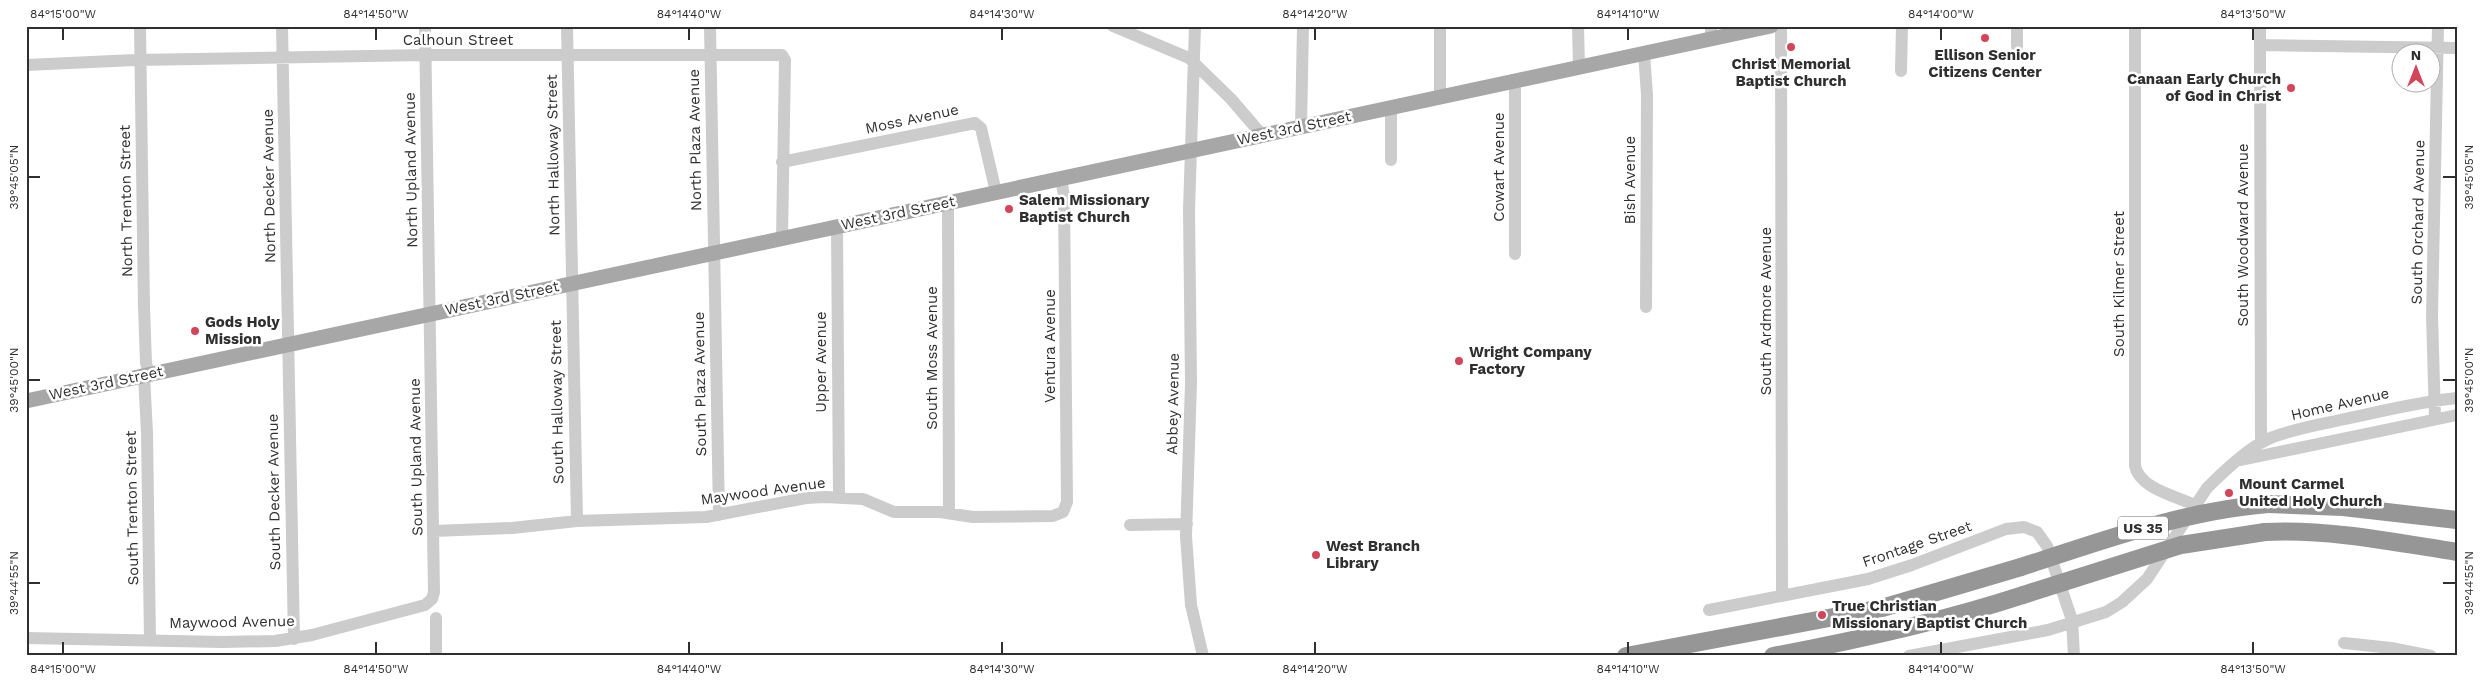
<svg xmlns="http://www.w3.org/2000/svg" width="2483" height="682" viewBox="0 0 2483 682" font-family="'Work Sans',sans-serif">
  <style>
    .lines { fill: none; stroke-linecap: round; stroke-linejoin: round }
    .minor { stroke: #ccc; stroke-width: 12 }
    .major { stroke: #a7a7a7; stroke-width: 15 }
    .highway { stroke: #969696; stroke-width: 18 }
    .highway-bridge { stroke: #969696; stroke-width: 18 }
    .ticks { fill: none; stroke: #2f2f2f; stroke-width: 2 }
    .poi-dot { fill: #d34558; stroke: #fff; stroke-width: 2 }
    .labels { text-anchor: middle; stroke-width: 5; stroke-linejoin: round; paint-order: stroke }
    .shield { fill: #fff; stroke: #6d6d6d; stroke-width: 1 }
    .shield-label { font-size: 14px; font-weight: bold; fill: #2f2f2f }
    .street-label { font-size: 15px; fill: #2f2f2f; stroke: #fff }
    .poi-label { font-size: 15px; font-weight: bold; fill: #2f2f2f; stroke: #fff; text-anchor: start }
    .neatline { fill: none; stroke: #2f2f2f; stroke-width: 2 }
    .ticks-label { font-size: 12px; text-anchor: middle; fill: #2f2f2f }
  </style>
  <rect width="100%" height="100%" fill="#fff"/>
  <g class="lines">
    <path class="minor" d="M140,26L144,307L146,363L149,374
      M282,26L294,639
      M567,26L577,521
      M710,26L719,515
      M1113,26L1189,58L1231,99L1262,135
      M1195,26L1189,210L1191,383L1186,536L1191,605L1203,656
      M1440,26V97
      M1578,26L1579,67
      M1711,26V39
      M1781,26L1782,596
      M2017,26V47
      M2135,26V466C2140,489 2176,496 2195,505
      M2260,26L2261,443
      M2260,45L2457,48
      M1644,53L1647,95L1646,307
      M26,65L135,60L425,55H782L785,60L782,238
      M1901,71L1902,26
      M1515,81V254
      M1301,127L1303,26
      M1391,160V108
      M782,162L975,123L981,128L996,192
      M948,203L949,513
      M837,226L839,498
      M144,375L147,433L150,640
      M2435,418L2432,315L2438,26
      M2241,460L2457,415
      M1130,525L1187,524
      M434,531L512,528L577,521L706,517L806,498L825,497L863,499L894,512H940L973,517L1053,516L1063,512L1067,502L1064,196L1061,178
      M1709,610L1868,579L1912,565L2006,529L2024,527L2037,532L2047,546L2072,620L2074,656
      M436,618V656
      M26,638L222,642L275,641L312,635L425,605L432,599L434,592L425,26
      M2344,643L2391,648L2431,656
      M1909,656L2048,630L2106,612L2122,602L2147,579L2207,488C2222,473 2253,444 2273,437C2294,429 2318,425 2340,420C2379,412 2417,402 2457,398"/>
    <path class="major" d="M26,401L1771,26"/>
    <path class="highway" d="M2268,504L2343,507L2457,520
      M2265,532C2330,529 2393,542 2457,552
      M1626,656L1882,608L2021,567
      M1773,656C1858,640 1941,622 2023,595"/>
    <path class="highway-bridge" d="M2021,567C2102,541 2182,511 2268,504
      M2023,595L2181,545L2265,532"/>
  </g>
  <path class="ticks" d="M63,28V40M376,28V40M689,28V40M1002,28V40M1315,28V40M1628,28V40M1941,28V40M2253,28V40M28,177H40M2443,177H2456M28,380H40M2443,380H2456M28,583H40M2443,583H2456M63,642V654M376,642V654M689,642V654M1002,642V654M1315,642V654M1628,642V654M1941,642V654M2253,642V654"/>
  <g class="poi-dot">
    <circle cx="1985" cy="38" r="5"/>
    <circle cx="1791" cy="47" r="5"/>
    <circle cx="2291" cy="88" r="5"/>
    <circle cx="1009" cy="209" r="5"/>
    <circle cx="195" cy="331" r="5"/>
    <circle cx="1459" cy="361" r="5"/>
    <circle cx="2229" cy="493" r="5"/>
    <circle cx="1316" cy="555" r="5"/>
    <circle cx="1822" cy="615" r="5"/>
  </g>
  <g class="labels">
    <rect class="shield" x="2118" y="516.5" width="50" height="23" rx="4"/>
    <g class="shield-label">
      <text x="2143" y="533">US 35</text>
    </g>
    <g class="street-label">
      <text x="458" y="45">Calhoun Street</text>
      <text transform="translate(912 119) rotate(-12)" y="5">Moss Avenue</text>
      <text transform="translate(1294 128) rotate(-12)" y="5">West 3rd Street</text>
      <text transform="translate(695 140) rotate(-91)" y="5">North Plaza Avenue</text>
      <text transform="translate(553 155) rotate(-91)" y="5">North Halloway Street</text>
      <text transform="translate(1499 167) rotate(-90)" y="5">Cowart Avenue</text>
      <text transform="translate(411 170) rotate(-91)" y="5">North Upland Avenue</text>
      <text transform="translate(1630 180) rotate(-90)" y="5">Bish Avenue</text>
      <text transform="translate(269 186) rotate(-91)" y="5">North Decker Avenue</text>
      <text transform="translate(126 201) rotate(-91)" y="5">North Trenton Street</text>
      <text transform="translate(898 213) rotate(-12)" y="5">West 3rd Street</text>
      <text transform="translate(2418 222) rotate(-89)" y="5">South Orchard Avenue</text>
      <text transform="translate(2243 235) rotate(-90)" y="5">South Woodward Avenue</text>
      <text transform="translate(2119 284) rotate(-90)" y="5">South Kilmer Street</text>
      <text transform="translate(502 298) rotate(-12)" y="5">West 3rd Street</text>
      <text transform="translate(1766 311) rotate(-90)" y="5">South Ardmore Avenue</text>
      <text transform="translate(1050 346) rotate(-90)" y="5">Ventura Avenue</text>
      <text transform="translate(932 358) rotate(-90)" y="5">South Moss Avenue</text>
      <text transform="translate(821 362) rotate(-90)" y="5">Upper Avenue</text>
      <text transform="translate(106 383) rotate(-12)" y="5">West 3rd Street</text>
      <text transform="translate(700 384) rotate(-91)" y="5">South Plaza Avenue</text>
      <text transform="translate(557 402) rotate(-91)" y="5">South Halloway Street</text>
      <text transform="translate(1173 404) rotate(-89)" y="5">Abbey Avenue</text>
      <text transform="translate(2340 404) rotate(-13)" y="5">Home Avenue</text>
      <text transform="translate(416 457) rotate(-91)" y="5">South Upland Avenue</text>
      <text transform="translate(763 491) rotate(-8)" y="5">Maywood Avenue</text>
      <text transform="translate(274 492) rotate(-91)" y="5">South Decker Avenue</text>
      <text transform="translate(132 508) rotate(-91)" y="5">South Trenton Street</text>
      <text transform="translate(1917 544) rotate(-19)" y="5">Frontage Street</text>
      <text transform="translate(232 622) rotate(-1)" y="5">Maywood Avenue</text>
    </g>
    <g class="poi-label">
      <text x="1985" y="60" text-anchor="middle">Ellison Senior<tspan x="1985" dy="17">Citizens Center</tspan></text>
      <text x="1791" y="69" text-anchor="middle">Christ Memorial<tspan x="1791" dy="17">Baptist Church</tspan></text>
      <text x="2281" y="84" text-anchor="end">Canaan Early Church<tspan x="2281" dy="17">of God in Christ</tspan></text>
      <text x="1019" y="205">Salem Missionary<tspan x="1019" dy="17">Baptist Church</tspan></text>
      <text x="205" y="327">Gods Holy<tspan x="205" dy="17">Mission</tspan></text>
      <text x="1469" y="357">Wright Company<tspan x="1469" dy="17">Factory</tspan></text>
      <text x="2239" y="489">Mount Carmel<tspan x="2239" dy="17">United Holy Church</tspan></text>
      <text x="1326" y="551">West Branch<tspan x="1326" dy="17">Library</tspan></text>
      <text x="1832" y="611">True Christian<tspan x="1832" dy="17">Missionary Baptist Church</tspan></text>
    </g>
  </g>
  <rect width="2483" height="682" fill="none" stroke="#ffffff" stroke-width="55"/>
  <g transform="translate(2416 68)"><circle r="24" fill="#ffffff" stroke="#acacac"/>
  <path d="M0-4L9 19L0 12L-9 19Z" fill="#d34558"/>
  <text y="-8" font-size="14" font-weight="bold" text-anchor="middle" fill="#2f2f2f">N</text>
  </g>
  <rect x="28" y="28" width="2428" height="626" class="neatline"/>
  <g class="ticks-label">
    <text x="63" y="18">84°15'00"W</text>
    <text x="376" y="18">84°14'50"W</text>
    <text x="689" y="18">84°14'40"W</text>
    <text x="1002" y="18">84°14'30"W</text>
    <text x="1315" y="18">84°14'20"W</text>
    <text x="1628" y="18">84°14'10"W</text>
    <text x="1941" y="18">84°14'00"W</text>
    <text x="2253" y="18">84°13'50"W</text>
    <text transform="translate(14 177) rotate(-90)" y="4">39°45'05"N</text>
    <text transform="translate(2469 177) rotate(-90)" y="4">39°45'05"N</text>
    <text transform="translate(14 380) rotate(-90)" y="4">39°45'00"N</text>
    <text transform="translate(2469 380) rotate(-90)" y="4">39°45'00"N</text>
    <text transform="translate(14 583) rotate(-90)" y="4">39°44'55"N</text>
    <text transform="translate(2469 583) rotate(-90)" y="4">39°44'55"N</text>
    <text x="63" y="673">84°15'00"W</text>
    <text x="376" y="673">84°14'50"W</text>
    <text x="689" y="673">84°14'40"W</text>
    <text x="1002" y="673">84°14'30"W</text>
    <text x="1315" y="673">84°14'20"W</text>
    <text x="1628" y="673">84°14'10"W</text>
    <text x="1941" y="673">84°14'00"W</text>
    <text x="2253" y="673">84°13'50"W</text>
  </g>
</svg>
